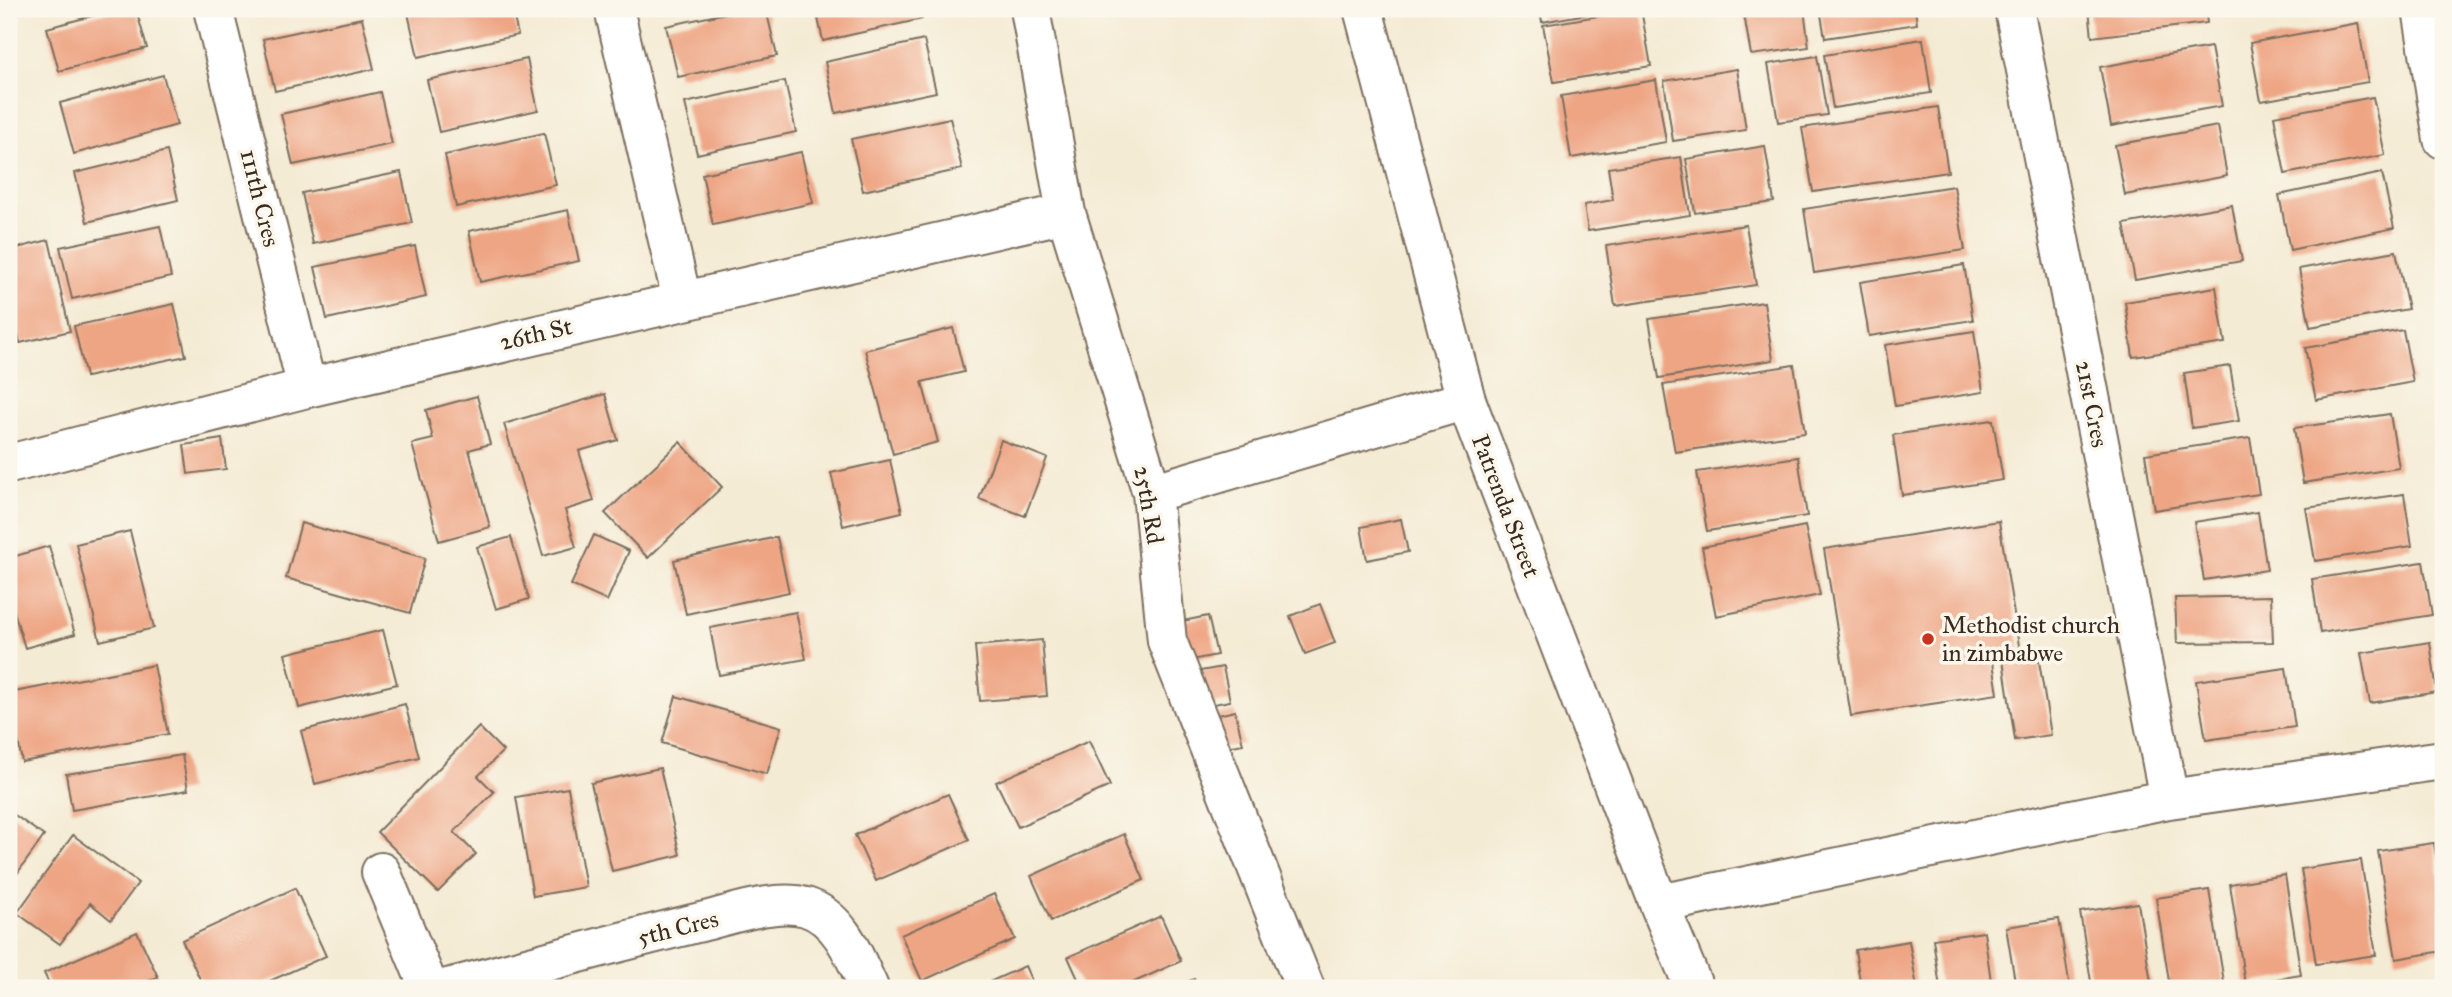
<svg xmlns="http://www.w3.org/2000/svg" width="2452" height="997" viewBox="0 0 2452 997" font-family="'IM FELL Great Primer',serif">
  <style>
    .building { fill: #eea584 }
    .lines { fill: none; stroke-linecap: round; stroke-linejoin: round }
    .minor-casing { stroke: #7c6e5e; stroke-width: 42 }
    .minor { stroke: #fff; stroke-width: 38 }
    .poi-dot { fill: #c8321e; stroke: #fbf7ec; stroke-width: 2.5 }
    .labels { text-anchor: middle; stroke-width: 7; stroke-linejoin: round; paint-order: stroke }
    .street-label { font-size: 24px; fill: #3b2a1e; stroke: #fbf7ec }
    .poi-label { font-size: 24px; fill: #3b2a1e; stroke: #fbf7ec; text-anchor: start }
  </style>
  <rect width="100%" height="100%" fill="#fbf7ec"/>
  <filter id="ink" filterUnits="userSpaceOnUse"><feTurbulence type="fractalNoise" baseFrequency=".0143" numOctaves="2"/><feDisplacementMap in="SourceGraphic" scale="14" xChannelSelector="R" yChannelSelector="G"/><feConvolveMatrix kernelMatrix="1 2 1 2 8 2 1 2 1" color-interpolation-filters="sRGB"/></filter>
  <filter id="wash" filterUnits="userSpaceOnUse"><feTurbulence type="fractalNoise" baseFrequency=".00686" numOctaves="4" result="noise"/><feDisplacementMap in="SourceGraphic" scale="28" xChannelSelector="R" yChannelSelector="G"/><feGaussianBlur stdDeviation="1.57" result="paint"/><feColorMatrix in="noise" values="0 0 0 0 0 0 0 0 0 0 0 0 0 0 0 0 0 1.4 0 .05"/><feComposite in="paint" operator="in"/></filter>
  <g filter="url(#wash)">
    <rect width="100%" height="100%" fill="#f4ebd4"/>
    <g id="blocks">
      <path class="building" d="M118,9H136L147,48L59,71L47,28Z
        M407,9H512L518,35L418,57Z
        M745,9H766L777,56L678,77L666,26Z
        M816,9H919L922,19L823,41Z
        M1540,9H1609V10L1542,22Z
        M1641,9L1651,66L1554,82L1543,25Z
        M1743,9H1804L1809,47L1751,55Z
        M1820,9H1915L1917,24L1825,38Z
        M2089,9H2205L2207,23L2092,37Z
        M2249,9H2275V10L2250,14Z
        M362,18L374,69L275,91L263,39Z
        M2358,23L2368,82L2261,101L2250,43Z
        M1923,39L1931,93L1833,108L1824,55Z
        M924,40L936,92L836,113L825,62Z
        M2211,47L2222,106L2111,126L2100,67Z
        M1817,56L1827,115L1778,122L1768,64Z
        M527,59L538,110L439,132L427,80Z
        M1737,69L1746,130L1673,141L1664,81Z
        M163,75L177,125L74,154L60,103Z
        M1656,80L1666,142L1571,158L1561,96Z
        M785,81L796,132L697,154L685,103Z
        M380,92L392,144L293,165L281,114Z
        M2373,97L2385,155L2285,174L2274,116Z
        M1938,107L1948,172L1813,192L1802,128Z
        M950,118L962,169L863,191L851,139Z
        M2218,126L2227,176L2125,195L2115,145Z
        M544,133L556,185L456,207L445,155Z
        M1765,146L1774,202L1695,213L1686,159Z
        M167,151L178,200L87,222L75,173Z
        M801,152L813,203L713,225L702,174Z
        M1681,157L1690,215L1588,231L1584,205L1613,200L1608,168Z
        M401,172L412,223L313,244L302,193Z
        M2382,173L2394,228L2290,250L2279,195Z
        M1954,186L1965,250L1814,273L1804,209Z
        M2232,205L2242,261L2135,280L2124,224Z
        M568,210L579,261L480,282L469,231Z
        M1746,225L1756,285L1615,306L1606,246Z
        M160,226L171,277L72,299L60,247Z
        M49,240L70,331L20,343L9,296V250Z
        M415,246L426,297L327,319L315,267Z
        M2396,251L2408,309L2310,327L2299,269Z
        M1964,265L1973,320L1869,336L1860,282Z
        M2216,287L2225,343L2133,357L2125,302Z
        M1764,302L1773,360L1659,378L1649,319Z
        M174,304L186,356L86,377L74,326Z
        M953,328L964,372L922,382L938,442L893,454L865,350Z
        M2403,330L2413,382L2316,400L2305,348Z
        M1974,331L1983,392L1895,406L1885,345Z
        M1794,365L1805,433L1675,452L1663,385Z
        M2230,366L2239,421L2192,428L2184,373Z
        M605,394L618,440L579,451L594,501L565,510L576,547L543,556L504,424Z
        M477,396L490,444L469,450L490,527L439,541L412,444L433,439L426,410Z
        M2390,414L2399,468L2303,483L2294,428Z
        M1993,420L2003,480L1902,495L1893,435Z
        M2250,438L2259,494L2154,510L2145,454Z
        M222,439L226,469L188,474L184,445Z
        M1001,440L1047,458L1025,516L979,499Z
        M680,442L722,487L648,558L605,513Z
        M1798,457L1807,516L1707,531L1697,472Z
        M890,460L902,512L843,526L831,473Z
        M2404,494L2412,546L2315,561L2306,508Z
        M2258,512L2267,570L2204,580L2194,522Z
        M1401,519L1408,552L1367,560L1361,527Z
        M1999,521L2020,652L1992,656L1998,694L1851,716L1824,549Z
        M301,523L425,558L410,613L286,578Z
        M1805,526L1820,595L1716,616L1702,547Z
        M130,531L154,628L100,641L76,544Z
        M594,535L629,551L607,601L571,585Z
        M511,537L529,599L496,609L477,547Z
        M777,537L789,592L686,614L674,560Z
        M49,546L75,634L25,648L9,595V558Z
        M2423,562L2432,615L2320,633L2312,579Z
        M2271,596L2273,642L2177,643L2175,598Z
        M1320,604L1335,643L1305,654L1290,616Z
        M796,612L806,659L719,675L710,628Z
        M1208,616L1217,655L1191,660L1183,621Z
        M383,630L397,684L299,708L285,654Z
        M1042,640L1047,696L980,701L975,646Z
        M2430,642L2437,692L2370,703L2361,653Z
        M2038,655L2051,735L2015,740L2003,660Z
        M154,665L168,734L22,762L9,693Z
        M1223,667L1230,701L1203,706L1195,672Z
        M2286,668L2295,727L2206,740L2196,681Z
        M676,696L781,727L767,774L662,743Z
        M405,704L419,757L315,784L301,731Z
        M1235,711L1243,744L1216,749L1209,717Z
        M479,727L503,751L478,776L494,792L454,832L476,854L438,892L377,832Z
        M1089,741L1110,786L1018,827L996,782Z
        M182,755L188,790L72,810L66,774Z
        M660,768L680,855L612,871L591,783Z
        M568,788L586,887L533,896L516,797Z
        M948,794L969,840L876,881L855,835Z
        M9,811L44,836L9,885Z
        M1124,834L1144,880L1051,921L1031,876Z
        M73,835L138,883L111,920L90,903L60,944L17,913Z
        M2434,843L2443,901V951L2396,959L2378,851Z
        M2361,860L2376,955L2316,964L2301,869Z
        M2285,875L2301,975L2245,984L2230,884Z
        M295,888L326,956L254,988H204L182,940Z
        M2209,890L2225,988H2170L2156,898Z
        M994,894L1015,939L922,981L901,935Z
        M2138,903L2152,988H2092L2080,912Z
        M1161,916L1181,961L1121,988H1082L1068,957Z
        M2059,919L2070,988H2016L2006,927Z
        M137,932L158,977L133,988H51L44,973Z
        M1984,932L1992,988H1940L1933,939Z
        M1909,941L1917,988H1861L1855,950Z
        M1025,966L1035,988H976Z
        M1194,979L1198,988H1173Z"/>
    </g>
  </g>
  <g filter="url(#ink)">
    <use href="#blocks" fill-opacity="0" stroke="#7c6e5e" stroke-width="2"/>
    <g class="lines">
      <defs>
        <path id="minor" d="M213,9L307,388
          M614,9L682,300
          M1030,9L1066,213L1152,493L1167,641L1305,988
          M1363,9L1466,400L1659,904L1694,988
          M2014,9L2169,799
          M2422,9L2443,139
          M9,464L307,388L1066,213
          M1152,493L1466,400
          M381,872L429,988
          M1659,904L2169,799L2443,760
          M448,988C532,966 616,942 701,922C730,915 776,898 806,907C841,918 855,958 869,988"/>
      </defs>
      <use href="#minor" class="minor-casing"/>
      <use href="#minor" class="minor"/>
    </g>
  </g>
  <circle class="poi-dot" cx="1928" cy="639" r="7"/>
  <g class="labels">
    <g class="street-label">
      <text transform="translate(260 198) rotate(76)" y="8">111th Cres</text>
      <text transform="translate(536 334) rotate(-13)" y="8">26th St</text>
      <text transform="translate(2092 404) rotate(79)" y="8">21st Cres</text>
      <text transform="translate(1149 505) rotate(80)" y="8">25th Rd</text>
      <text transform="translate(1506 506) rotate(69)" y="8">Patrenda Street</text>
      <text transform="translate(678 928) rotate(-14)" y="8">5th Cres</text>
    </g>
    <g class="poi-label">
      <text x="1942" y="633">Methodist church<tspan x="1942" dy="28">in zimbabwe</tspan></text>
    </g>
  </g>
  <rect width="2452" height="997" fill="none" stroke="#fbf7ec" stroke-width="35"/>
</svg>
